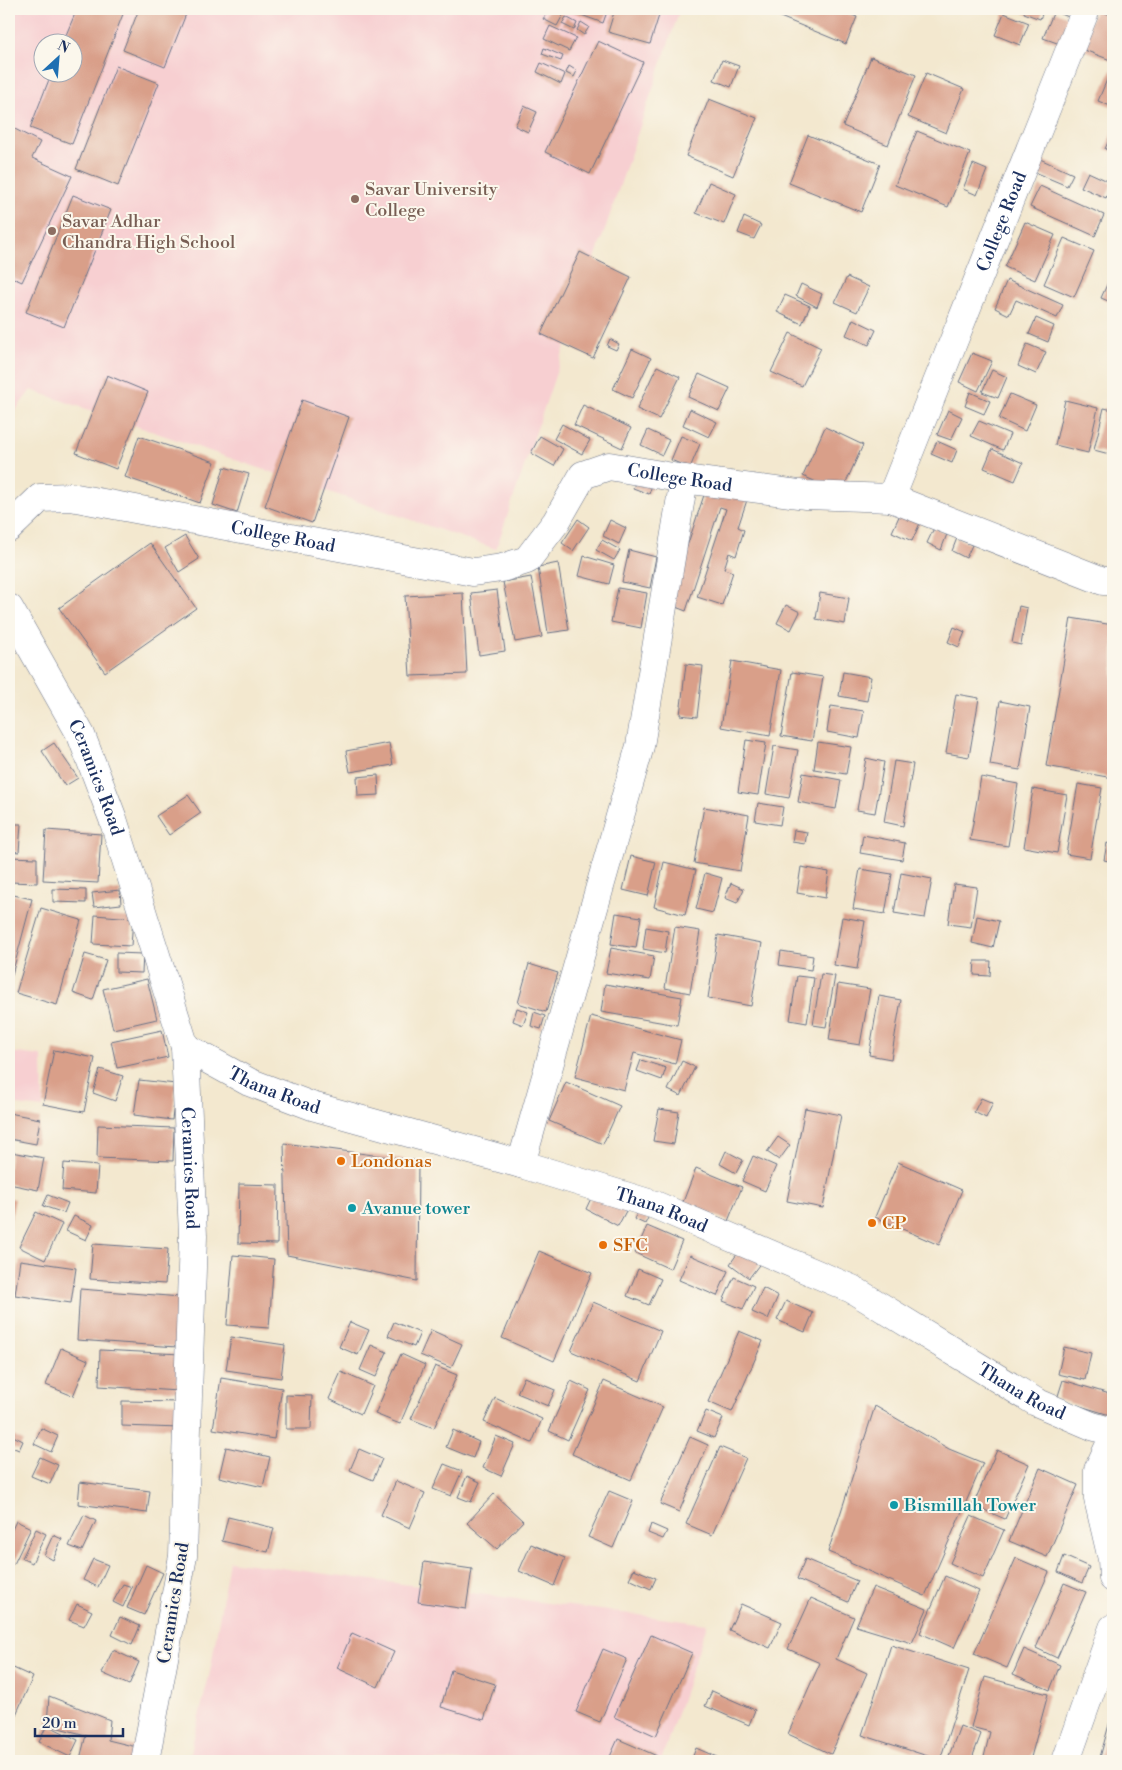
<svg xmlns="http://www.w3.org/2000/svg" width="1122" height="1770" viewBox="0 0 1122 1770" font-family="'Libre Bodoni',serif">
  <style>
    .built { fill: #f7cfd1; fill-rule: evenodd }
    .building { fill: #d99f89 }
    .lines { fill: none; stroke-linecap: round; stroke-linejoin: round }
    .minor-casing { stroke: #677086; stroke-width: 29 }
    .minor { stroke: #fff; stroke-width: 28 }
    .education-dot { fill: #8d6e63; stroke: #fbf7ec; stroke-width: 2 }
    .food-dot { fill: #e8710a; stroke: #fbf7ec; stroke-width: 2 }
    .culture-dot { fill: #0f9aa8; stroke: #fbf7ec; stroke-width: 2 }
    .labels { text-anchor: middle; stroke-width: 4; stroke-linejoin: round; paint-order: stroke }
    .education-label { font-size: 18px; fill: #785e54; stroke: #fbf7ec; text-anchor: start }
    .street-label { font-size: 18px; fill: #1b2f5e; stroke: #fbf7ec }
    .food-label { font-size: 18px; fill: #c56008; stroke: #fbf7ec; text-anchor: start }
    .culture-label { font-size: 18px; fill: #0d838f; stroke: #fbf7ec; text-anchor: start }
  </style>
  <rect width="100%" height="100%" fill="#fbf7ec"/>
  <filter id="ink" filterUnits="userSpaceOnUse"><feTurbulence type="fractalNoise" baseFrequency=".02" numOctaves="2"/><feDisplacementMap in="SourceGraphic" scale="10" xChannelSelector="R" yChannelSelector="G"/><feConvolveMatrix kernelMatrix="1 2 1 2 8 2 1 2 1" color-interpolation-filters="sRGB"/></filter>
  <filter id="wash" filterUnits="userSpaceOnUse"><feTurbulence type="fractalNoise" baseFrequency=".0096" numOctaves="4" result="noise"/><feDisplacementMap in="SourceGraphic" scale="20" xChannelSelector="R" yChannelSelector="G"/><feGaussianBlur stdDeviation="1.12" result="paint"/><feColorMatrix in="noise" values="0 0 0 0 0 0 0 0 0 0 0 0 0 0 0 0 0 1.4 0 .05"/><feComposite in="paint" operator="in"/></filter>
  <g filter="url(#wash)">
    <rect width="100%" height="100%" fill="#f3e8cf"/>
    <path class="built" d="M9,9H680L496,549L31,390L9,419ZM42,42H72V72H42Z
      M9,1052L42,1056L43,1108L9,1104Z
      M229,1561L707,1624L661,1761H188L210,1672Z"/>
    <g id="blocks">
      <path class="building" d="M77,9H125L72,144L30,128L52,72H72V42H63Z
        M139,9H188L165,67L123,50Z
        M549,9H556L564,13L557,26L543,19Z
        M565,9H608L603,23Z
        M615,9H661L650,44L608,32Z
        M775,9H837L857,17L846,44L773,14Z
        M1025,9H1044L1040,19L1024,13Z
        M1096,9L1113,16V61L1079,48Z
        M1054,11L1071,18L1060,44L1043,38Z
        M1004,13L1029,23L1020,45L995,35Z
        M566,17L577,23L574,30L562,24Z
        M581,22L589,27L584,35L577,30Z
        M550,26L576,38L569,51L544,39Z
        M598,41L643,62L590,174L545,152Z
        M544,48L563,56L561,61L542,54Z
        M871,57L916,75L888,145L843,126Z
        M722,60L739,66L731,87L714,80Z
        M541,63L565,74L561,84L537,72Z
        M116,66L159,83L118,186L76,169Z
        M569,66L577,71L574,77L566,73Z
        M1111,70L1113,72V107L1098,101Z
        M926,73L964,89L946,133L908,117Z
        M709,99L757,118L733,176L686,156Z
        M524,106L537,112L528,132L515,126Z
        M9,126L40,142L32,158L72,176L22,282L9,276Z
        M1113,130V152L1105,149Z
        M917,131L970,153L948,207L895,185Z
        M808,135L880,164L861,212L789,183Z
        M1040,159L1073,174L1067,186L1034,172Z
        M973,164L987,170L977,195L963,189Z
        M1088,172L1112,183L1106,198L1081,187Z
        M709,182L736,194L724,224L696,213Z
        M1040,186L1104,215L1095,236L1030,207Z
        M73,195L111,210L64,327L26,312Z
        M744,217L761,225L754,239L738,233Z
        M1025,222L1055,235L1035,280L1005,267Z
        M1064,238L1094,251L1074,297L1044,284Z
        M580,252L631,277L593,358L541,334Z
        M1113,271V303L1101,298Z
        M847,277L869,287L857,312L835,302Z
        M1007,280L1063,305L1057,318L1016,300L1009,315L995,308Z
        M801,284L822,294L817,307L796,296Z
        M785,295L810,306L802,324L777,312Z
        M1036,318L1054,326L1048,342L1029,334Z
        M853,319L876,330L869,345L846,335Z
        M790,333L821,348L802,386L771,372Z
        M610,339L619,344L616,350L607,346Z
        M1027,344L1046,352L1036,374L1018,366Z
        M632,349L651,358L632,398L613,389Z
        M972,353L992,361L978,391L959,382Z
        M657,366L680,377L659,419L637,409Z
        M992,370L1007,377L998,398L982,392Z
        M699,374L730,388L719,411L688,397Z
        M107,375L148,392L116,469L76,453Z
        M970,392L990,401L984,414L965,406Z
        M1010,394L1036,405L1025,431L999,419Z
        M302,400L349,417L312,523L265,506Z
        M1065,400L1098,408L1088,453L1055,445Z
        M583,405L631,428L622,448L574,425Z
        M1104,408L1113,410V455L1094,450Z
        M690,409L717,422L709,437L683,425Z
        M948,410L962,417L951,440L937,435Z
        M979,421L1010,434L1003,450L971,436Z
        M562,424L590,440L582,454L554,439Z
        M825,427L863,445L841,493L803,476Z
        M648,430L669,440L662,455L641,445Z
        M139,436L215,462L200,503L125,477Z
        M540,436L563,449L554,466L531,453Z
        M681,436L700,444L690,468L671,460Z
        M937,441L957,450L952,463L931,454Z
        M992,449L1023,463L1015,481L984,468Z
        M224,467L249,474L237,513L213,505Z
        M638,476L653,482L649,494L633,488Z
        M707,486L747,500L738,527L744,530L736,556L729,553L724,569L733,572L722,605L697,597L726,509L720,507L686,611L668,604Z
        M901,512L921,521L912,541L892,532Z
        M578,519L589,527L573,551L562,543Z
        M610,520L626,528L619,544L603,536Z
        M934,528L947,534L941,550L927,543Z
        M185,536L199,559L179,572L165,548Z
        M957,538L972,545L966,558L952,551Z
        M602,540L620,550L614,560L596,550Z
        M150,543L196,608L105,672L59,608Z
        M629,550L656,557L650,588L622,582Z
        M584,556L614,565L609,584L579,576Z
        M558,563L569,630L548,633L538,567Z
        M531,577L542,637L515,642L503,582Z
        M618,588L647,593L641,628L611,622Z
        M497,590L505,651L479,655L471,593Z
        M463,593L467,674L410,676L405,596Z
        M820,593L849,598L845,624L816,619Z
        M786,605L800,612L791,630L777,623Z
        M1019,606L1027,608L1021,645L1012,643Z
        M1071,618L1113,625V778L1046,766Z
        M954,627L965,632L959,647L948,642Z
        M732,661L781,670L770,736L721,727Z
        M686,664L703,666L697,717L680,715Z
        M792,672L823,677L812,741L781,736Z
        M843,672L871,677L867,701L839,696Z
        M956,694L979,698L969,757L946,753Z
        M1000,701L1030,707L1020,770L990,765Z
        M831,706L864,711L859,738L827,732Z
        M746,740L766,743L758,795L738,792Z
        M818,742L851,747L846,774L814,769Z
        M54,743L78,778L65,786L42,751Z
        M389,743L393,765L350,772L346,751Z
        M774,746L798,750L789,798L766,794Z
        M866,758L884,762L875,813L857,810Z
        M894,761L913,764L903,826L884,822Z
        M803,773L841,780L836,809L798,802Z
        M378,775L379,795L358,796L357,777Z
        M981,777L1018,784L1008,846L970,840Z
        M1078,784L1102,788L1090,858L1066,854Z
        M1033,789L1067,795L1057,853L1024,847Z
        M188,795L201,813L169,835L156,816Z
        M758,803L783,807L780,825L755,821Z
        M704,807L749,815L740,871L694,863Z
        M9,824H21L19,852L9,851Z
        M46,830L101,834L98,883L43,880Z
        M794,830L807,832L805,844L792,842Z
        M863,835L905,843L902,860L860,853Z
        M1107,843L1113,845V862L1104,860Z
        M631,856L656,862L648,896L623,890Z
        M9,857L37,858V883L9,882Z
        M664,862L696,870L685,915L654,907Z
        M801,867L829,872L825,898L797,893Z
        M860,869L892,874L885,914L853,909Z
        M705,873L722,878L713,913L696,909Z
        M901,873L932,879L925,918L894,913Z
        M731,883L744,889L737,903L725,898Z
        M954,884L977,887L971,927L948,924Z
        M53,889L86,890V903L53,902Z
        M120,890L121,904L94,907L92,893Z
        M9,894L32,899L9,986Z
        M41,908L81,920L57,1005L16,993Z
        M616,913L641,917L636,948L611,944Z
        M95,915L133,918L131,946L93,944Z
        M977,916L999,921L993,948L972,943Z
        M842,917L865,921L857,969L834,965Z
        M646,927L668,931L665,953L643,949Z
        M675,927L700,931L690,993L665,988Z
        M718,935L762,943L751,1006L708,998Z
        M611,948L654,956L650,980L606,973Z
        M781,951L813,956L811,970L779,965Z
        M116,953L143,954L142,973L116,972Z
        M85,954L106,960L93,1000L73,993Z
        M975,961H991L990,976L974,975Z
        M529,964L558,973L546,1012L518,1003Z
        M821,974L835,976L826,1027L813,1025Z
        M797,976L814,978L807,1023L790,1020Z
        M147,979L157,1019L113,1029L103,989Z
        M605,984L682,997L677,1025L601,1012Z
        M838,984L870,989L860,1045L829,1040Z
        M879,996L901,1000L891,1059L869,1055Z
        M517,1008L528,1012L523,1025L513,1021Z
        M534,1012L545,1016L541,1029L531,1026Z
        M591,1016L681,1040L675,1064L634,1053L624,1090L575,1077Z
        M162,1030L168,1057L117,1068L111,1041Z
        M54,1050L95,1058L84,1112L43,1104Z
        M641,1060L666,1068L662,1080L637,1071Z
        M682,1061L695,1067L681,1096L668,1090Z
        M100,1069L123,1076L115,1101L93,1093Z
        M139,1080L176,1084L172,1120L134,1115Z
        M566,1082L620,1106L603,1144L549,1121Z
        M981,1098L993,1103L986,1118L974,1112Z
        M805,1108L841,1115L823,1208L787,1201Z
        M659,1109L679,1112L674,1144L653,1141Z
        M9,1113L40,1119L36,1144L9,1139Z
        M98,1125L174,1128L173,1161L97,1158Z
        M778,1137L790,1145L779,1160L767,1152Z
        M284,1143L418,1161L417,1281L287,1255Z
        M726,1151L743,1160L736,1173L720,1164Z
        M11,1152L44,1158L38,1190L9,1184V1163Z
        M753,1156L776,1166L765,1191L742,1181Z
        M898,1162L962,1190L939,1245L875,1217Z
        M64,1163L98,1166L96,1193L62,1190Z
        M696,1168L742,1187L728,1221L683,1202Z
        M239,1184L278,1185L277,1244L238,1243Z
        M593,1194L626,1211L618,1226L586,1209Z
        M48,1195L68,1203L64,1213L43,1206Z
        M9,1198L15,1199L10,1224H9Z
        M639,1209L650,1214L645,1224L634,1219Z
        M36,1212L62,1224L45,1260L19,1247Z
        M74,1216L93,1225L86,1240L66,1231Z
        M647,1226L682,1241L670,1269L635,1253Z
        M93,1244L168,1249L165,1284L90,1279Z
        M742,1247L762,1261L749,1278L730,1264Z
        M539,1251L592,1273L554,1361L502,1338Z
        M233,1255L274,1259L269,1328L227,1325Z
        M690,1255L728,1271L717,1296L679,1280Z
        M20,1260L76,1268L71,1303L15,1295Z
        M638,1269L661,1279L649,1305L627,1296Z
        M734,1277L754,1286L743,1309L723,1301Z
        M763,1288L778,1296L768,1319L752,1312Z
        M80,1289L181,1297L177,1347L77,1340Z
        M786,1301L813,1313L805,1332L777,1320Z
        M593,1302L661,1331L640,1381L571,1351Z
        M350,1322L369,1330L358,1355L339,1347Z
        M394,1322L420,1333L414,1347L388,1336Z
        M431,1330L462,1344L451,1368L420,1355Z
        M739,1331L763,1341L732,1412L708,1402Z
        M231,1337L285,1345L281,1378L226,1370Z
        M371,1345L387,1352L376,1377L360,1370Z
        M1064,1347L1091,1353L1085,1380L1058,1374Z
        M61,1348L88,1360L73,1396L46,1385Z
        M100,1350L181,1354L178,1391L99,1386Z
        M401,1354L425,1365L400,1424L375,1414Z
        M435,1366L457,1375L434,1428L411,1419Z
        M341,1372L373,1386L361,1414L329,1399Z
        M524,1377L555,1390L548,1406L517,1393Z
        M221,1378L282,1388L274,1439L213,1429Z
        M1063,1380L1113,1395V1416L1057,1399Z
        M571,1381L590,1390L568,1440L549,1431Z
        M604,1381L663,1407L631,1480L572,1454Z
        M286,1395L312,1396L311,1429H286Z
        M495,1398L542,1419L532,1443L484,1422Z
        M122,1401L180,1402V1428L122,1426Z
        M875,1406L949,1449L983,1463L925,1596L850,1563V1561L828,1552Z
        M706,1411L723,1418L714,1438L697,1431Z
        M41,1428L58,1436L51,1452L34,1444Z
        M453,1430L479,1442L473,1458L446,1447Z
        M9,1434L23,1441L19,1450L9,1446Z
        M496,1436L515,1444L501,1476L483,1468Z
        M690,1437L708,1445L679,1512L660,1504Z
        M226,1447L270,1457L263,1487L219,1477Z
        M720,1447L746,1458L712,1535L686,1524Z
        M359,1449L382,1459L373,1480L350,1470Z
        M997,1450L1029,1464L1005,1519L973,1505Z
        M40,1457L58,1465L50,1484L31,1476Z
        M444,1464L462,1471L451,1496L433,1489Z
        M1040,1468L1078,1485L1047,1557L1009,1541Z
        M467,1476L480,1482L471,1502L458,1497Z
        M396,1481L425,1493L410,1528L381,1515Z
        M80,1482L150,1491L147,1513L78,1504Z
        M609,1491L633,1501L613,1548L588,1537Z
        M494,1494L523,1521L497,1549L467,1523Z
        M84,1515L96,1521L82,1551L69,1546Z
        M971,1516L1004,1530L983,1578L950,1563Z
        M228,1517L274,1528L268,1552L222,1541Z
        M16,1521L31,1528L14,1564L9,1562V1536Z
        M651,1524L667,1531L663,1539L648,1533Z
        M36,1529L46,1534L32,1563L22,1558Z
        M53,1535L62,1539L53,1560L44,1555Z
        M531,1544L565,1558L554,1586L519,1571Z
        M1064,1556L1089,1567L1082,1583L1058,1572Z
        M1016,1558L1049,1572L1007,1668L974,1654Z
        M93,1559L108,1565L98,1587L83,1580Z
        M805,1559L857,1581L848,1602L797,1579Z
        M424,1562L472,1569L466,1609L418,1602Z
        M146,1565L163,1573L144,1615L127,1608Z
        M634,1569L656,1578L651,1589L629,1579Z
        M945,1576L979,1591L954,1648L920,1633Z
        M1064,1583L1086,1592L1057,1658L1036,1648Z
        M123,1584L132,1587L123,1607L113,1602Z
        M873,1587L927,1609L912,1643L856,1626Z
        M811,1598L854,1617L836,1659L867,1673L831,1754L788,1734L820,1663L788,1649Z
        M77,1604L92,1611L84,1626L69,1620Z
        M741,1604L782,1622L770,1648L729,1630Z
        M120,1617L140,1626L132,1645L112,1635Z
        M352,1633L394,1652L378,1687L337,1668Z
        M651,1635L692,1653L656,1736L614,1717Z
        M891,1645L969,1670L940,1760L862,1735Z
        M603,1649L627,1659L600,1722L576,1712Z
        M1024,1649L1060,1665L1050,1690L1013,1674Z
        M113,1650L139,1662L129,1685L102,1673Z
        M9,1666L33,1677L9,1730Z
        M451,1670L495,1684L484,1720L441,1707Z
        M985,1677L1048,1694L1030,1761H983L990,1732L971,1727Z
        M712,1691L755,1710L749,1725L705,1706Z
        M49,1696L110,1720L108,1740L145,1749L143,1761H88L80,1759L86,1735L47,1725Z
        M1113,1710V1761H1099Z
        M47,1725L78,1740L70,1757L39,1742Z
        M960,1726L981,1734L971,1761H947Z
        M618,1739L657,1756L654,1761H608Z
        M696,1748L726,1761H691Z"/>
    </g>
  </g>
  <g filter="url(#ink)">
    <use href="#blocks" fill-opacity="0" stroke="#677086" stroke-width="1"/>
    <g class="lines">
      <defs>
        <g id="minor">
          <path d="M891,498L1103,581H1113"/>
          <path id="s1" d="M9,528L40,498L71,497L473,572L502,568L527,560L556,522L583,475L609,466L684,479L806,495L891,498L1086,9"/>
          <path id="s2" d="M9,608L81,735L113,819L185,1047L193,1236L183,1556L145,1761"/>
          <path id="s3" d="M185,1047L249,1082L312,1106L521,1164L655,1205L852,1289L1036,1402L1092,1426L1113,1432"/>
          <path d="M521,1164L640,746L684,479"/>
          <path d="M1113,1438L1098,1470V1499L1112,1559L1113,1578"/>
          <path d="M1066,1761L1113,1628"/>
        </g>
      </defs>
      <use href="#minor" class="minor-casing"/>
      <use href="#minor" class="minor"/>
    </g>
  </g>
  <g class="education-dot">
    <circle cx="355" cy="199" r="5"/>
    <circle cx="52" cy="231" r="5"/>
  </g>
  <g class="food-dot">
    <circle cx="341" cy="1161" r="5"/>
    <circle cx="872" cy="1223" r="5"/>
    <circle cx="603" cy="1245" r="5"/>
  </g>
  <g class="culture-dot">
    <circle cx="352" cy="1208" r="5"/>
    <circle cx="894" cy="1505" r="5"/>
  </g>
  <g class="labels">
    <g class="education-label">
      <text x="365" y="195">Savar University<tspan x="365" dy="21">College</tspan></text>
      <text x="62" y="227">Savar Adhar<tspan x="62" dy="21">Chandra High School</tspan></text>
    </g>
    <g class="street-label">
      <text dy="6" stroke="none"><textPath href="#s1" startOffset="1250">College Road</textPath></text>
      <text dy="6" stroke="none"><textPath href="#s1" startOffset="740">College Road</textPath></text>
      <text dy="6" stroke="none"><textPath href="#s1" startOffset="290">College Road</textPath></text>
      <text dy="6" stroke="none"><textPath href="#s2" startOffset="191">Ceramics Road</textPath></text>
      <text dy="6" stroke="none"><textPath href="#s3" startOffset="100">Thana Road</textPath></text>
      <text dy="6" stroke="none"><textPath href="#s2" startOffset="596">Ceramics Road</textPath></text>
      <text dy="6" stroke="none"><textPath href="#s3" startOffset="505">Thana Road</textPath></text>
      <text dy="6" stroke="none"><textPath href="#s3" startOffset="910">Thana Road</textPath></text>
      <text transform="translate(173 1603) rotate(-81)" y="6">Ceramics Road</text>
    </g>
    <g class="food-label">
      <text x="351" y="1167">Londonas</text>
      <text x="882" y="1229">CP</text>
      <text x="613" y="1251">SFC</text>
    </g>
    <g class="culture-label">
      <text x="362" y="1214">Avanue tower</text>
      <text x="904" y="1511">Bismillah Tower</text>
    </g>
  </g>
  <rect width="1122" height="1770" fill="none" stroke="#fbf7ec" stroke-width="30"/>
  <g transform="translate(58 58) rotate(26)"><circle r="24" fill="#fbf7ec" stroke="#a1a7b3"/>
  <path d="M0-4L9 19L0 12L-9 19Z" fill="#1f6fb2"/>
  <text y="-8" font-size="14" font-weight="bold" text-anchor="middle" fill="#1b2f5e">N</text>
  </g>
  <path d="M35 1728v8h88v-8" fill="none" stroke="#1b2f5e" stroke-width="2.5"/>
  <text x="42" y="1728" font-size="15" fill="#1b2f5e" stroke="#fbf7ec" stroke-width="4" paint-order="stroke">20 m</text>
</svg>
